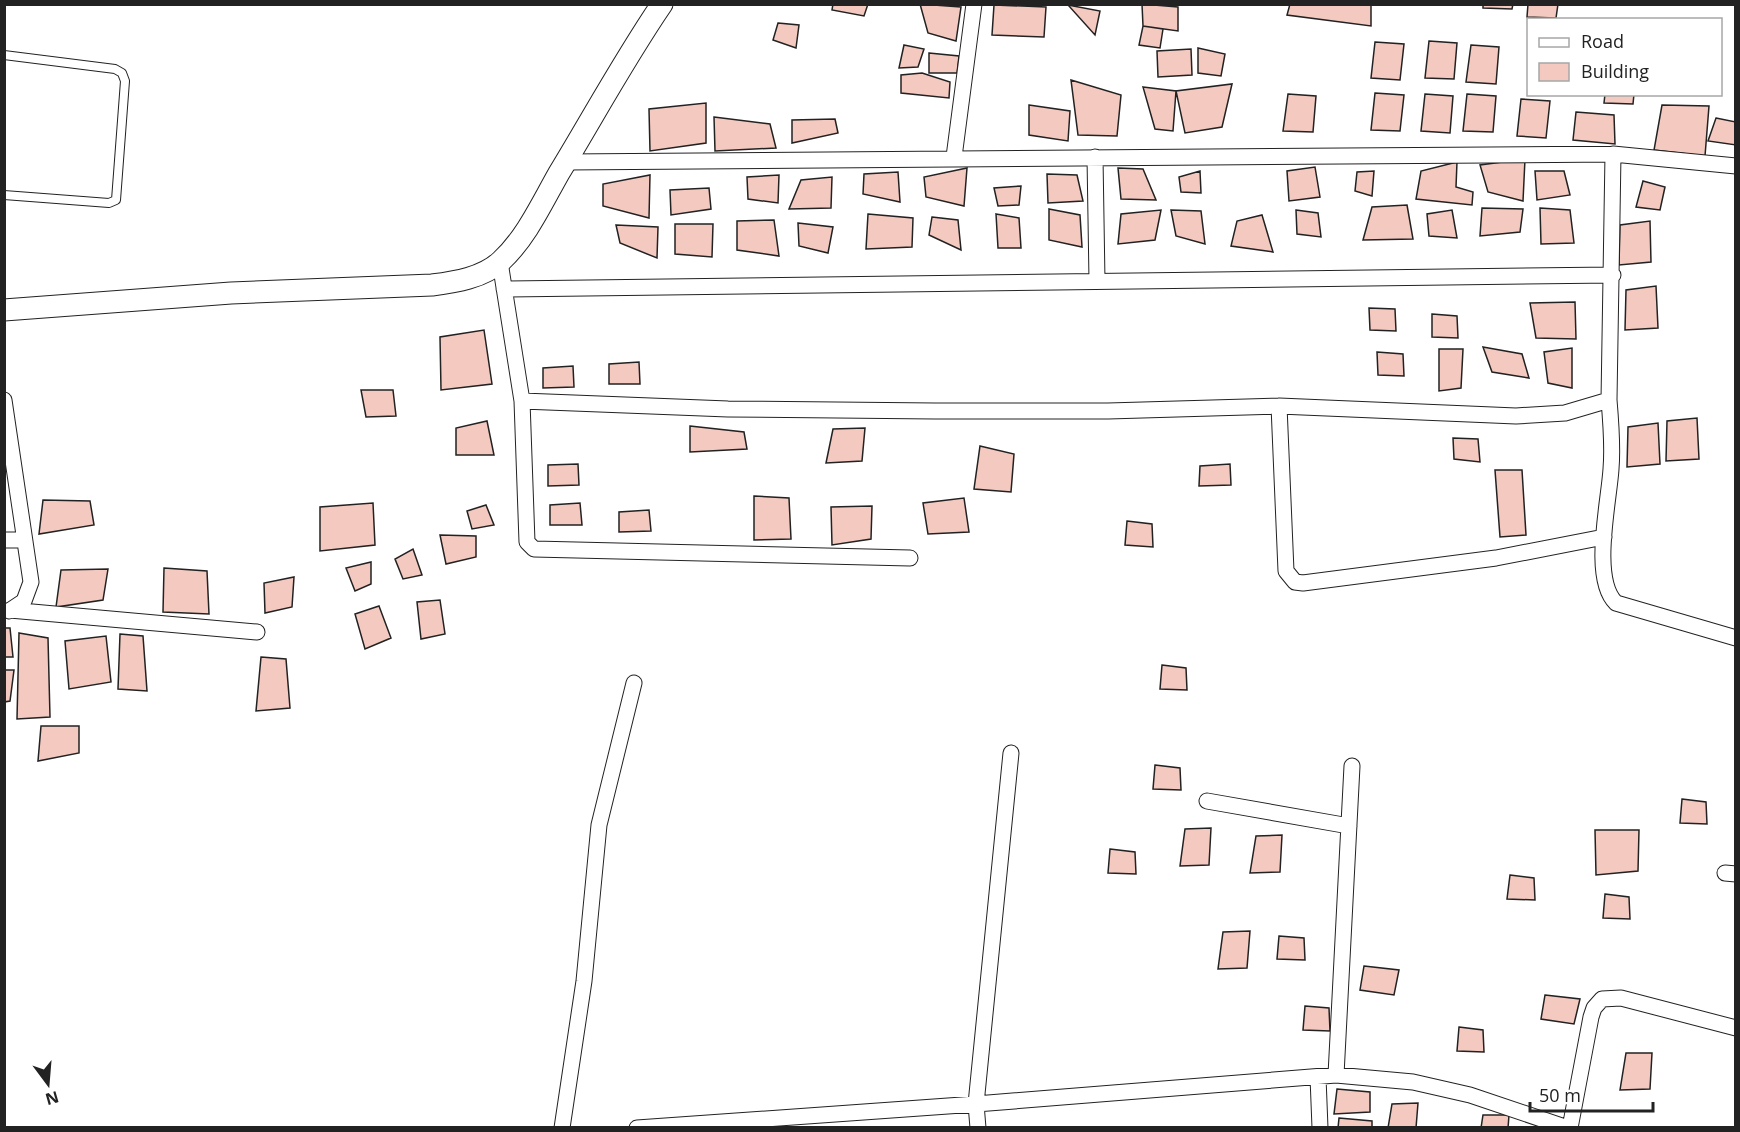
<svg xmlns="http://www.w3.org/2000/svg" width="1740" height="1132" viewBox="0 0 1740 1132" font-family="'Open Sans',sans-serif">
  <style>
    .building { fill: #f3c9c0; stroke: #222; stroke-width: 1.5 }
    .lines { fill: none; stroke-linecap: round; stroke-linejoin: round }
    .lane-casing { stroke: #222; stroke-width: 10 }
    .street-casing { stroke: #222; stroke-width: 17 }
    .secondary-casing { stroke: #222; stroke-width: 23 }
    .lane { stroke: #fff; stroke-width: 8 }
    .street { stroke: #fff; stroke-width: 15 }
    .secondary { stroke: #fff; stroke-width: 21 }
  </style>
  <rect width="100%" height="100%" fill="#fff"/>
  <path class="building" d="M833,4H868L864,16L832,10Z
    M920,4L961,7L956,41L928,33Z
    M1142,4L1178,7V31L1143,26Z
    M1290,4H1371V26L1287,15Z
    M1483,4H1513L1512,9L1483,8Z
    M1528,4H1558L1556,18L1527,17Z
    M994,5L1046,7L1044,37L992,35Z
    M1068,5L1100,11L1095,35Z
    M778,23L799,25L796,48L773,40Z
    M1143,26L1163,29L1160,48L1139,45Z
    M1429,41L1457,43L1454,79L1425,78Z
    M1375,42L1404,44L1400,80L1371,78Z
    M904,45L924,49L918,67L899,68Z
    M1471,45L1499,47L1496,84L1466,82Z
    M1198,48L1225,54L1221,76L1198,73Z
    M1191,49L1192,75L1158,77L1157,51Z
    M929,53L959,56L957,73H929Z
    M922,73L950,82L949,98L901,93V75Z
    M1071,80L1121,95L1117,136L1078,135Z
    M1232,84L1222,127L1185,133L1176,91Z
    M1143,87L1176,91L1173,131L1155,129Z
    M1375,93L1404,95L1400,131L1371,130Z
    M1288,94L1316,96L1313,132L1283,131Z
    M1425,94L1453,96L1450,133L1421,131Z
    M1467,94L1496,96L1493,132L1463,131Z
    M1605,94H1634L1633,104L1604,103Z
    M1521,99L1550,101L1546,138L1517,136Z
    M706,103V143L650,151L649,109Z
    M1029,105L1070,111L1068,141L1029,135Z
    M1662,105L1709,106L1705,156L1654,150Z
    M1576,112L1614,115L1615,144L1573,140Z
    M714,117L770,124L776,148L715,151Z
    M1716,118L1736,122V145L1708,141Z
    M835,119L838,133L792,143V120Z
    M1525,159L1523,201L1488,192L1480,165Z
    M1457,162L1456,187L1473,192L1472,205L1416,199L1421,171Z
    M1315,167L1320,197L1289,201L1287,171Z
    M967,168L964,206L926,197L924,177Z
    M1118,168L1143,169L1156,200L1121,199Z
    M1200,171L1201,193L1181,192L1179,177Z
    M1374,171L1372,196L1355,191L1357,172Z
    M1535,171H1564L1570,195L1537,200Z
    M898,172L900,202L863,194L864,174Z
    M1047,174L1077,175L1083,201L1048,203Z
    M650,175L649,218L603,206V184Z
    M779,175L778,203L748,199L747,177Z
    M832,177L831,208L789,209L801,180Z
    M1643,181L1665,187L1660,210L1636,207Z
    M1021,186L1019,205L998,206L994,188Z
    M709,188L711,209L671,215L670,190Z
    M1407,205L1413,239L1363,240L1372,207Z
    M1482,208L1523,209L1520,232L1480,236Z
    M1540,208L1570,210L1574,243L1541,244Z
    M1049,209L1080,215L1082,247L1049,240Z
    M1161,210L1155,240L1118,244L1121,214Z
    M1171,210L1201,211L1205,244L1176,236Z
    M1296,210L1318,213L1321,237L1297,234Z
    M1452,210L1457,238L1429,236L1427,214Z
    M868,214L913,218L912,247L866,249Z
    M996,214L1019,218L1021,248H998Z
    M1262,215L1273,252L1231,246L1237,221Z
    M932,217L958,220L961,250L929,235Z
    M774,220L779,256L737,250V221Z
    M1650,221L1651,262L1619,265L1620,225Z
    M798,223L833,227L828,253L799,246Z
    M675,224H713L712,257L675,254Z
    M616,225L658,227L657,258L620,243Z
    M1656,286L1658,328L1625,330L1626,290Z
    M1575,302L1576,339L1536,338L1530,303Z
    M1369,308L1395,309L1396,331L1370,330Z
    M1432,314L1457,316L1458,338L1432,337Z
    M484,330L492,384L441,390L440,337Z
    M1483,347L1522,354L1529,378L1492,372Z
    M1572,348V388L1548,383L1544,352Z
    M1439,349H1463L1461,388L1439,391Z
    M1377,352L1403,354L1404,376L1378,375Z
    M639,362L640,384H609V364Z
    M573,366L574,387L543,388V368Z
    M361,390H393L396,416L366,417Z
    M1697,418L1699,459L1666,461L1667,421Z
    M487,421L494,455H456V428Z
    M1658,423L1660,464L1627,467L1628,427Z
    M690,426L744,432L747,449L690,452Z
    M865,428L862,461L826,463L833,429Z
    M1453,438L1478,439L1480,462L1454,459Z
    M980,446L1014,454L1011,492L974,489Z
    M578,464L579,485L548,486V465Z
    M1230,464L1231,485L1199,486L1200,466Z
    M1495,470H1522L1526,535L1500,537Z
    M754,496L789,498L791,539L754,540Z
    M964,498L969,532L928,534L923,503Z
    M43,500L90,501L94,525L39,534Z
    M373,503L375,545L320,551V507Z
    M580,503L582,525H550V505Z
    M486,505L494,525L472,529L467,511Z
    M872,506L871,539L832,545L831,507Z
    M649,510L651,531L619,532V512Z
    M1127,521L1152,524L1153,547L1125,545Z
    M440,535L476,536V557L446,564Z
    M413,549L422,575L403,579L395,559Z
    M371,562V584L355,591L346,568Z
    M164,568L207,571L209,614L163,612Z
    M108,569L103,600L56,607L61,570Z
    M294,577L292,607L265,613L264,583Z
    M440,600L445,634L421,639L417,602Z
    M379,606L391,638L365,649L355,614Z
    M4,628H10L13,657H4Z
    M19,633L48,638L50,717L17,719Z
    M120,634L143,636L147,691L118,689Z
    M106,636L111,682L69,689L65,641Z
    M261,657L286,659L290,708L256,711Z
    M1162,665L1186,668L1187,690L1160,689Z
    M4,670H14L10,701L4,702Z
    M41,726H79V753L38,761Z
    M1155,765L1180,768L1181,790L1153,789Z
    M1682,799L1706,802L1707,824L1680,823Z
    M1211,828L1209,865L1180,866L1185,829Z
    M1595,830H1639L1638,871L1596,875Z
    M1282,835L1280,872L1250,873L1256,836Z
    M1110,849L1135,852L1136,874L1108,873Z
    M1510,875L1534,878L1535,900L1507,899Z
    M1605,894L1629,897L1630,919L1603,918Z
    M1250,931L1247,968L1218,969L1223,932Z
    M1279,936L1304,938L1305,960L1277,959Z
    M1364,966L1399,970L1394,995L1360,990Z
    M1545,995L1580,999L1574,1024L1541,1019Z
    M1305,1006L1329,1008L1330,1031L1303,1030Z
    M1459,1027L1483,1030L1484,1052L1457,1051Z
    M1626,1053H1652L1650,1089L1620,1090Z
    M1337,1089L1370,1092V1112L1334,1114Z
    M1418,1103L1416,1128H1388L1392,1104Z
    M1483,1115H1509L1508,1128H1481Z
    M1339,1118L1372,1121V1128H1338Z"/>
  <g class="lines">
    <defs>
      <path id="lane" d="M4,55L115,69L122,73L125,81L116,200L109,203L4,195"/>
      <path id="street" d="M1613,154L1736,166
        M954,157L974,4
        M1095,157L1097,281
        M500,262L522,401L728,409L935,411H1108L1279,406L1516,416L1565,413L1609,400L1613,154L566,162
        M504,289L1613,275
        M4,400L31,582L24,601L9,611
        M1609,400C1611,423 1613,446 1611,469C1609,502 1591,579 1616,603L1736,638
        M522,401L527,542L534,549L910,558
        M1279,406L1286,571L1295,582L1303,583L1496,558L1604,537
        M4,540H24
        M10,610L257,632
        M1207,801L1349,826
        M1725,873L1736,874
        M1336,1075L1352,766
        M1318,1077L1320,1128
        M562,1128L584,981L599,825L634,683
        M637,1128L976,1104L1336,1075L1413,1082L1470,1095L1568,1128
        M978,1128L976,1104L1011,753
        M1570,1128L1591,1017L1594,1008L1602,999L1621,998L1736,1028"/>
      <path id="secondary" d="M4,310L231,293L432,285C455,282 483,278 501,261C526,238 542,203 559,173C593,117 625,58 662,4"/>
    </defs>
    <use href="#lane" class="lane-casing"/>
    <use href="#street" class="street-casing"/>
    <use href="#secondary" class="secondary-casing"/>
    <use href="#lane" class="lane"/>
    <use href="#street" class="street"/>
    <use href="#secondary" class="secondary"/>
  </g>
  <rect width="1740" height="1132" fill="none" stroke="#222222" stroke-width="12"/>
  <rect x="1527" y="18" width="195" height="78" fill="#ffffff" stroke="#a7a7a7" stroke-width="1.5"/>
  <rect x="1539" y="38" width="30" height="9" fill="#ffffff" stroke="#a7a7a7" stroke-width="1.5"/>
  <text x="1581" y="48" font-size="18" fill="#222222">Road</text>
  <rect x="1539" y="63" width="30" height="18" fill="#f3c9c0" stroke="#a7a7a7" stroke-width="1.5"/>
  <text x="1581" y="78" font-size="18" fill="#222222">Building</text>
  <g transform="translate(48 1084) rotate(164)" stroke="#ffffff" stroke-width="4.5" paint-order="stroke">
  <path d="M0-4.5L10 22L0 15L-10 22Z" fill="#222222"/>
  <text y="-9" font-size="16" font-weight="bold" text-anchor="middle" fill="#222222">N</text>
  </g>
  <path d="M1530 1102v9h123v-9" fill="none" stroke="#222222" stroke-width="3"/>
  <text x="1539" y="1102" font-size="18" fill="#222222" stroke="#ffffff" stroke-width="4.5" paint-order="stroke">50 m</text>
</svg>
